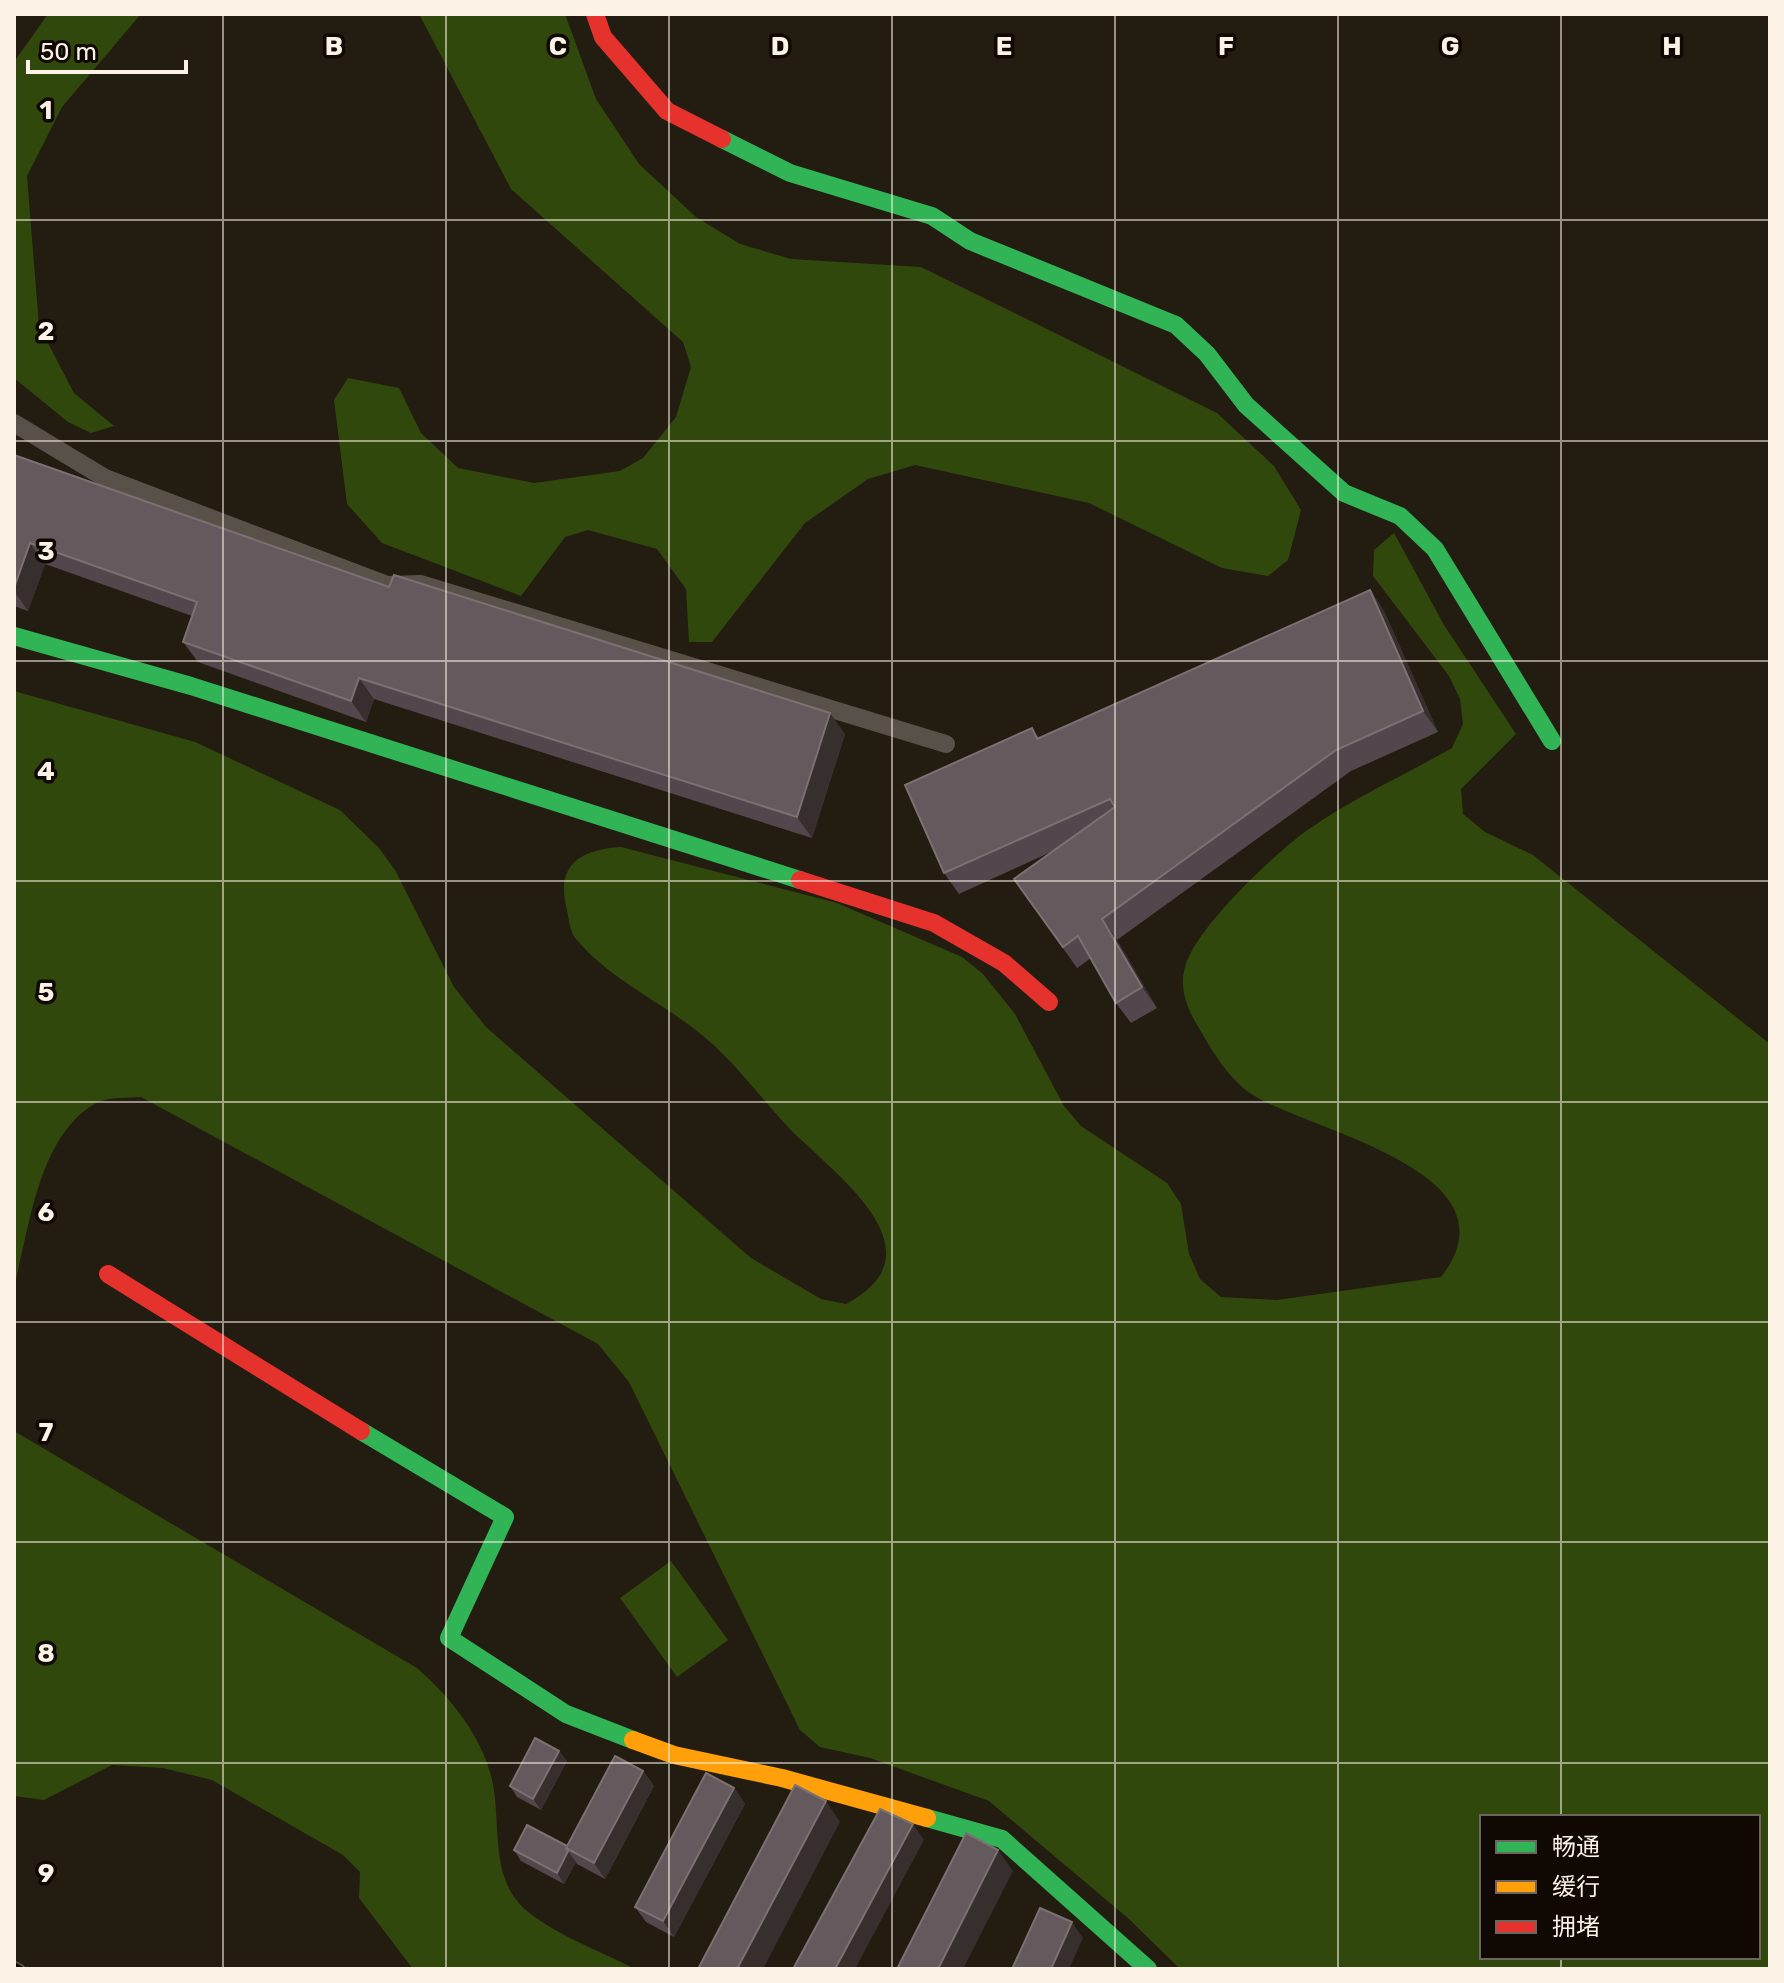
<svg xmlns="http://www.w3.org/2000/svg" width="1784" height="1983" viewBox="0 0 1784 1983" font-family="Rubik,'Noto Sans SC',sans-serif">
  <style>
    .green { fill: #31480c; fill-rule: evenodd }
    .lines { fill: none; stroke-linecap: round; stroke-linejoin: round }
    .street { stroke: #585149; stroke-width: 18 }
    .fast { stroke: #30b455; stroke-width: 18 }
    .slow { stroke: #ff9f0a; stroke-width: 18 }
    .jam { stroke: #e5322d; stroke-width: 18 }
    .rail-casing { stroke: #5b564d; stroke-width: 9 }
    .rail { stroke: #0f0803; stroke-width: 6; stroke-dasharray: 18; stroke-linecap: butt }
    .wall { fill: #52474d }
    .shaded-wall { fill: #372e2e }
    .building { fill: #64595d; stroke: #7c7172; stroke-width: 2 }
    .grid { fill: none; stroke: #fcf2e6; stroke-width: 2; stroke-opacity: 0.55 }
    .grid-label { font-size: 26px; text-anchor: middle; font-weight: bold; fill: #fcf2e6; stroke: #0f0803; stroke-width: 7; stroke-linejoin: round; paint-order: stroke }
  </style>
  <rect width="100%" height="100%" fill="#231c11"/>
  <path class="green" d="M48,14H141L62,107L27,176L39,326L74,393L114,426L91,433L68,422L14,378V62Z
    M419,14H565L596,99L639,164L696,217L740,244L791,259L921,267L1217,413L1274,466L1301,510L1288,560L1268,576L1222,568L1089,503L915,465L868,479L805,523L712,642H689L686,589L657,549L588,530L565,537L521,596L382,543L347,504L334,400L348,378L399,388L421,433L458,468L534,483L620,471L643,458L676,417L691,367L683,342L511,189Z
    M1394,533L1444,625L1516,734L1461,789L1463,814L1485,832L1533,855L1770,1044V1969H1180L1129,1919L989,1801L870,1758L820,1747L800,1730L629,1382L598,1344L141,1097C129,1098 109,1097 98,1102C38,1134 30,1227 14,1287V691L195,742L340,810L379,848L395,870L454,987L486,1027L751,1258L821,1299L846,1304C946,1251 833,1173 789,1128C758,1095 733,1059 697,1031C656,999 610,979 576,939C570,932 569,920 567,910C555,865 579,850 621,847L837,903L962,957L983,974L1015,1014L1064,1106L1081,1126L1167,1183L1181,1204L1189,1254L1200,1279L1221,1297L1277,1300L1441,1277C1523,1172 1310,1131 1253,1095C1232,1082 1215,1056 1203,1035C1190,1014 1178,992 1185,967C1195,928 1275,853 1309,829C1353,798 1405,775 1452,748L1463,724L1460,699L1449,676L1373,576L1374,550ZM1482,1817H1758V1957H1482Z
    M14,1431L417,1668C448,1695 478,1731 490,1772C502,1812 490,1861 514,1897C534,1927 603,1952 635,1969H413L359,1898L360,1872L343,1855L212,1780L163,1768L112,1765L44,1800L14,1796Z
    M671,1561L728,1640L677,1677L620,1598Z"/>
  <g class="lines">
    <path class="street" d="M14,423L105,478L387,585L421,584L946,744"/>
    <path class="fast" d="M722,139L790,173L932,216L970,241L1176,325L1207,354L1246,405L1344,493L1400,516L1435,549L1552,741
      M14,636L191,686L800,880
      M361,1431L505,1517L449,1638L566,1714L633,1740
      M927,1818L1002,1839L1148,1969"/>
    <path class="slow" d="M633,1740L674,1755L782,1778L927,1818"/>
    <path class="jam" d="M595,14L603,37L667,111L722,139
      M800,880L934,923L1004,963L1049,1002
      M108,1274L361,1431"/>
    <defs>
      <path id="rail" d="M14,1965L21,1969"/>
    </defs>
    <use href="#rail" class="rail-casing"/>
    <use href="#rail" class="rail"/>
  </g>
  <path class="wall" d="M14,455L389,587L845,734L812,838L374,699L366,722L198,662L183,642L192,616L45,564L28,611L14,606Z
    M1370,590L1384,611L1438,732L1351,771L1117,940L1157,1008L1131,1023L1116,1003L1091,958L1077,968L1014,879L1051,852L959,894L944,873L1032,728L1039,738Z
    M559,1751L567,1761L541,1810L517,1797L510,1786Z
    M643,1771L654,1786L605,1879L577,1864L576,1862L564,1884L521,1861L514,1850L567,1846Z
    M734,1788L745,1804L674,1937L646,1922L635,1907Z"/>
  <path class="shaded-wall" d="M30,543L45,564L28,611L14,591V588Z
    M1370,590L1384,611L1438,732L1423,711Z
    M359,678L374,699L366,722L351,701Z
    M830,713L845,734L812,838L797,817Z
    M1102,919L1117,940L1157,1008L1142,987Z
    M559,1751L567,1761L541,1810L533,1799Z
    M643,1771L654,1786L605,1879L594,1863Z
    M734,1788L745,1804L674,1937L663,1921Z
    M826,1801L840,1822L763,1969H737Z
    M913,1824L924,1840L855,1969H835Z
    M998,1850L1013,1871L963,1969H938Z
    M568,1851L576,1862L564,1884L557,1873Z
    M1072,1922L1083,1938L1069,1969H1051Z"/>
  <path class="building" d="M14,455L389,587L394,575L830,713L797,817L359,678L351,701L183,642L197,602L30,543L14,588Z
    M1370,590L1423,711L1336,750L1102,919L1142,987L1116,1003L1078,936L1063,947L1014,879L1115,807L1110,799L944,873L905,785L1032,728L1037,739Z
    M535,1738L559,1751L533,1799L510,1786Z
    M615,1756L643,1771L594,1863L566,1848Z
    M706,1773L734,1788L663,1921L635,1907Z
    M795,1785L826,1801L737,1969H698Z
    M880,1809L913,1824L835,1969H793Z
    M527,1825L567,1846L566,1848L568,1851L557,1873L514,1850Z
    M966,1833L998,1850L938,1969H897Z
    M1040,1908L1072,1922L1051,1969H1012Z"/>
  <path class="grid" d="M223,14V1969M446,14V1969M669,14V1969M892,14V1969M1115,14V1969M1338,14V1969M1561,14V1817M14,220H1770M14,441H1770M14,661H1770M14,881H1770M14,1102H1770M14,1322H1770M14,1542H1770M14,1763H1770M1561,1957V1969"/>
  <g class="grid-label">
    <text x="334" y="55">B</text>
    <text x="558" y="55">C</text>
    <text x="780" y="55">D</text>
    <text x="1004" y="55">E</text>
    <text x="1226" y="55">F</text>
    <text x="1450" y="55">G</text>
    <text x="1672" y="55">H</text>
    <text x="46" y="119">1</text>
    <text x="46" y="340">2</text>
    <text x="46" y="560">3</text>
    <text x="46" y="780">4</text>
    <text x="46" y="1001">5</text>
    <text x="46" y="1221">6</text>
    <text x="46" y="1441">7</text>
    <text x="46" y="1662">8</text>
    <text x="46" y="1882">9</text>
  </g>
  <rect width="1784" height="1983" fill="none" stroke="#fcf2e6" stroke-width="32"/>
  <rect x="1480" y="1815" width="280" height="144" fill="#0f0803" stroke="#6e665e" stroke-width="2"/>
  <rect x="1496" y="1841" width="40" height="12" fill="#30b455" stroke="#6e665e" stroke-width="2"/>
  <text x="1552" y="1855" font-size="24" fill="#fcf2e6">畅通</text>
  <rect x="1496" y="1881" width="40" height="12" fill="#ff9f0a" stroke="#6e665e" stroke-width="2"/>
  <text x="1552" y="1895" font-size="24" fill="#fcf2e6">缓行</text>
  <rect x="1496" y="1921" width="40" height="12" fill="#e5322d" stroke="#6e665e" stroke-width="2"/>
  <text x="1552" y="1935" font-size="24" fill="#fcf2e6">拥堵</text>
  <path d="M28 60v12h158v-12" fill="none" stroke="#fcf2e6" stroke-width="4"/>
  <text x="40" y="60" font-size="24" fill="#fcf2e6" stroke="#0f0803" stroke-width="6" paint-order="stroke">50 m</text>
</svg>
